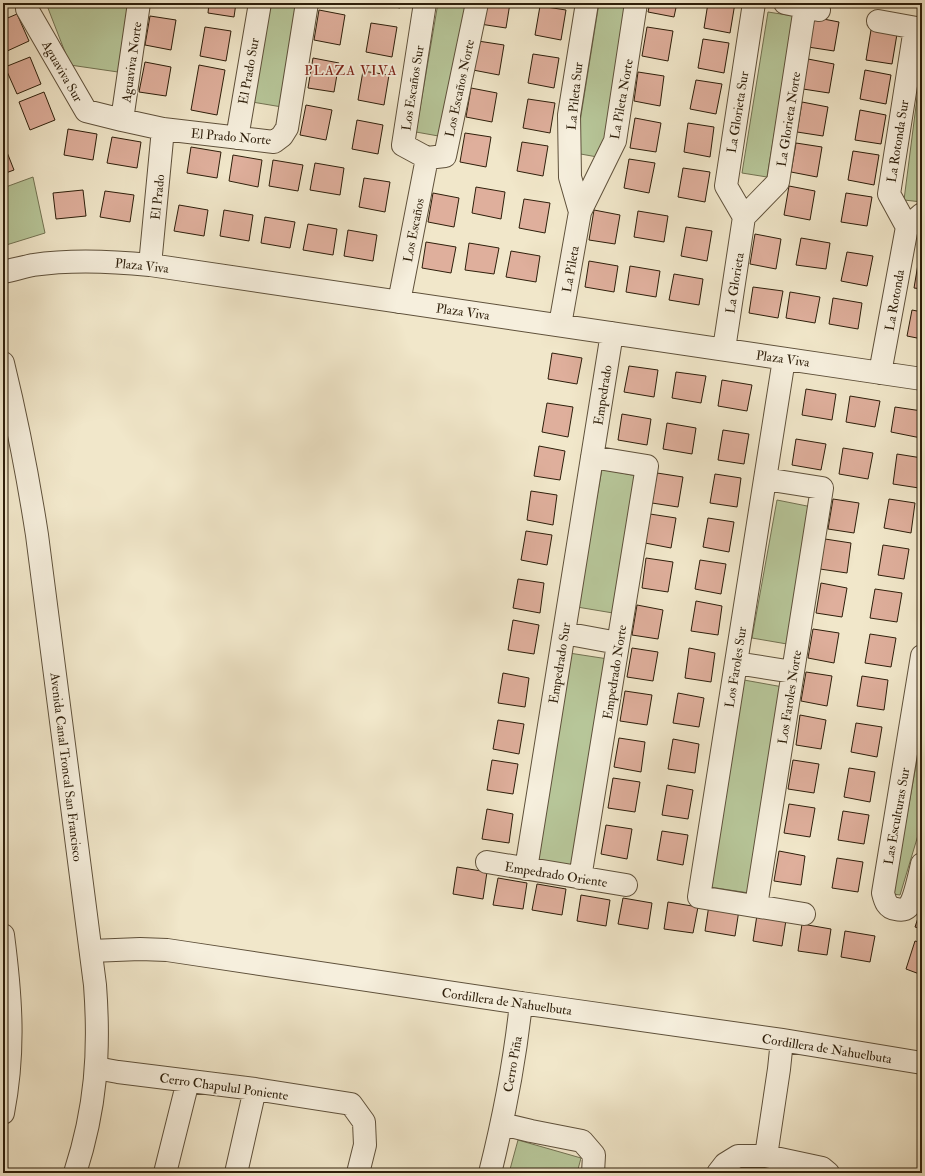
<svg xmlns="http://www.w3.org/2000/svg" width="925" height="1176" viewBox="0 0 925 1176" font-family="'IM FELL Double Pica',serif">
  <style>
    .green { fill: #b7c699; stroke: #727252 }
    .building { fill: #dfaf9c; stroke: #2e1f0b }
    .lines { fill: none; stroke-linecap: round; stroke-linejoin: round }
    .minor-casing { stroke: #5f513b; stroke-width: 24 }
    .tertiary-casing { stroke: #5f513b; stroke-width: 24 }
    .minor { stroke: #f6efdd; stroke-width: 22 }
    .tertiary { stroke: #f6efdd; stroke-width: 22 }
    .labels { text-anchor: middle; stroke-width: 3.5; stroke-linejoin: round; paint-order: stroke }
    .street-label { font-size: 13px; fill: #2e1f0b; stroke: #f6efdd }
    .neighbourhood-label { font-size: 14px; letter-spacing: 1px; fill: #7a1f14; stroke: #f6efdd }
  </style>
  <rect width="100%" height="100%" fill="#f1e7ca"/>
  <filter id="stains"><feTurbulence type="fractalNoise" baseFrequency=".005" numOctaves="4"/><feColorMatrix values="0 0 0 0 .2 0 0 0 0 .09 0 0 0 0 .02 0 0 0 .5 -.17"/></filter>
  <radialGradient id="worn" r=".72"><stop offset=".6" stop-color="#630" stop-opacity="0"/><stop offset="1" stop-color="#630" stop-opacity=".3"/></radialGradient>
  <path class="green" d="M46,3H128L118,72L70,65Z
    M267,3H298L282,107L252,102Z
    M438,3H467L444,137L416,132Z
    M599,3H628L603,158L575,153Z
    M768,12L794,16L767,177L742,173Z
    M922,59V202L904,200Z
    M33,177L45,233L3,246V188Z
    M602,469L637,476L613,613L577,607Z
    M777,500L812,507L787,644L752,638Z
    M569,653L608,659L574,866L535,859Z
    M744,680L783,687L749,893L710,887Z
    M922,731V822L900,895L893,894Z
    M518,1140L581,1158L577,1173H509Z
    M730,1157L776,1169L775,1173H726Z"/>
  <path class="building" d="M209,3H236L234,17L208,13Z
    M374,3H401L400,8Z
    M483,3H510L506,28L480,24Z
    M650,3H677L674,17L648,12Z
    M708,3H735L730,33L704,28Z
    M540,6L566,10L561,40L535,35Z
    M319,10L345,15L340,45L314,40Z
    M17,14L29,41L5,52L3,47V20Z
    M150,16L176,20L171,50L145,45Z
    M813,17L839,22L834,51L808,47Z
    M371,23L397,27L392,57L366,52Z
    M205,27L231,31L226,61L200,56Z
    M647,27L673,31L668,61L642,56Z
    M871,30L897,34L892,64L866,60Z
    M703,39L729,43L724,73L698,68Z
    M478,41L504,45L499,75L473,70Z
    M533,54L559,58L554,88L528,83Z
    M30,57L41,84L17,94L5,67Z
    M313,58L339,63L334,92L308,88Z
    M808,59L834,64L829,93L803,89Z
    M145,62L171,67L166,96L139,92Z
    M199,65L225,70L217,115L191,110Z
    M865,70L891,75L886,104L860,99Z
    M363,71L389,75L384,105L358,100Z
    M638,72L664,76L660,106L634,101Z
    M696,80L722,84L716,114L690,109Z
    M471,88L497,93L492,122L466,117Z
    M44,92L55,120L30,130L19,102Z
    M528,99L555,103L550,133L523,128Z
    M802,102L828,107L823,136L797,132Z
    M306,105L332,110L326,140L300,135Z
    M860,110L886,115L881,144L855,140Z
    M635,118L661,123L656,152L630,148Z
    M357,120L383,125L378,154L352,149Z
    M688,123L714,127L710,157L684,152Z
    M68,129L97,134L93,160L64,155Z
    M465,133L491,137L486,167L460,162Z
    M112,137L141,142L137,168L107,163Z
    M3,142L14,170L3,174Z
    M522,142L548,146L543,176L517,171Z
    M796,143L822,147L817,177L791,172Z
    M191,147L221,152L217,178L187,173Z
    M853,151L879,155L874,185L848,180Z
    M233,155L262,160L258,187L229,181Z
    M629,159L655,163L649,193L624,188Z
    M273,160L303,165L298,191L269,186Z
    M315,163L344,168L340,195L310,190Z
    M683,168L710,172L705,202L678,197Z
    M364,178L390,182L385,212L359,207Z
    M789,186L815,191L810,220L784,215Z
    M476,187L505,192L501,219L472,213Z
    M83,190L86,216L56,219L53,193Z
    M105,191L134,195L130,222L100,217Z
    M433,193L459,198L454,227L428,222Z
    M846,193L872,197L867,226L841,222Z
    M524,199L550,203L545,233L519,228Z
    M179,205L208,210L204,236L174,231Z
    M224,210L253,215L249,241L220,236Z
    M594,210L620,215L615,244L589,240Z
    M638,211L668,216L664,242L634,237Z
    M265,217L295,222L290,248L261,243Z
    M308,224L337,229L333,255L303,250Z
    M686,227L712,231L707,261L681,256Z
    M348,230L377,235L373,261L344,256Z
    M755,234L781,239L776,269L750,264Z
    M801,238L830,243L826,269L796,265Z
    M426,242L456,247L451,273L422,268Z
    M469,243L499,248L494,274L465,270Z
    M511,251L540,256L536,282L506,277Z
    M847,252L873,256L867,286L841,281Z
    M919,258L922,259V289L914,288Z
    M589,261L618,266L614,292L585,287Z
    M630,266L660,271L656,297L626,292Z
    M674,274L703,279L699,305L669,300Z
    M753,287L783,291L778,318L749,313Z
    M790,292L820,297L815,323L786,318Z
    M833,298L862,303L858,329L829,324Z
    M912,310L922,312V339L907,336Z
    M552,353L582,358L577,384L548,379Z
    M629,366L658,370L654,397L624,392Z
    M676,372L706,376L701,403L672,398Z
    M722,380L752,385L747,411L718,406Z
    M806,389L836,394L832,420L802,415Z
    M850,396L880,401L875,427L846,422Z
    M547,403L573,407L568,437L542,432Z
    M895,407L922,411V428L921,438L891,432Z
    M622,414L651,419L647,445L618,440Z
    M667,423L696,428L692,454L663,449Z
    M723,430L749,434L744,464L718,460Z
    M796,439L826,444L821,470L792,465Z
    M539,446L565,451L560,480L534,476Z
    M843,448L873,453L868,479L839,474Z
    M897,454L922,458V468L919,488L893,484Z
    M657,473L683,477L678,507L652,503Z
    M715,474L741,478L737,507L710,503Z
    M531,491L557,495L553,525L527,520Z
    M833,499L859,503L854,533L828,529Z
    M889,499L915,503L911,533L884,528Z
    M650,514L676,518L671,548L645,543Z
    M708,518L734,522L729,552L703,547Z
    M526,531L552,535L547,565L521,560Z
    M825,539L851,543L847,573L820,569Z
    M883,545L909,549L904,579L878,575Z
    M646,558L673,562L668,592L642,588Z
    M700,560L726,564L721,594L695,589Z
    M518,579L544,583L540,613L513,608Z
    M821,583L847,588L842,617L816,613Z
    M875,589L902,593L897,622L870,618Z
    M696,601L722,606L718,635L691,631Z
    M637,605L663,610L658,639L632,635Z
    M513,620L539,625L534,654L508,650Z
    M813,629L839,633L834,663L808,658Z
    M870,634L896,638L891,667L865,663Z
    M632,648L658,652L653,681L627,677Z
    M689,648L715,653L711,682L685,678Z
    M806,672L832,676L827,706L801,701Z
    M503,673L529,678L525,707L498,703Z
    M862,676L888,680L884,710L857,706Z
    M625,691L652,695L647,725L620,721Z
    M678,693L704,698L699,727L673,723Z
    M800,715L826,720L821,749L796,745Z
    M498,720L524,724L519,754L493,749Z
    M856,723L882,727L877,757L851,752Z
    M619,738L645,742L641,772L614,767Z
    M673,739L699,744L695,773L668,769Z
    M492,760L518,764L513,794L487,790Z
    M793,760L819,764L814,793L788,789Z
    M849,768L875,772L870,802L844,797Z
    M613,778L640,782L635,812L608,808Z
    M667,785L693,790L688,819L662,815Z
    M789,804L815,808L810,837L784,833Z
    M487,809L513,814L509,843L482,839Z
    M843,811L869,815L864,844L838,840Z
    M606,825L632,829L627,859L601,854Z
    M662,831L688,835L683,865L657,860Z
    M779,851L805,856L801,885L774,881Z
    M837,858L863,862L858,892L832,888Z
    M457,867L487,872L483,899L453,894Z
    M498,878L527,883L523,909L493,905Z
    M537,884L566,889L562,915L532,910Z
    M581,895L610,900L606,926L577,921Z
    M623,898L652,903L648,929L618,924Z
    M668,902L698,907L693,933L664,929Z
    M709,905L739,910L735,936L705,931Z
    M922,906V929L915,927Z
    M757,915L786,920L782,946L753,941Z
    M802,924L831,929L827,955L798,951Z
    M845,931L875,936L870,962L841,957Z
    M915,941L922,943V975L906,969Z"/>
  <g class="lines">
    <defs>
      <path id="minor" d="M28,3L27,9L86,111L122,120L163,129L274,142L282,136L287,128L307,3
        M425,3L403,145L427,158
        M785,3L819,10
        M878,21L922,29
        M122,120L139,3
        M237,138L260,3
        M427,158L445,156L477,3
        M580,212L570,177L569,115L587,3
        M744,217L778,182L805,7
        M744,217L726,186L754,3
        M907,227L889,194L915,28
        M907,227L922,214
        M150,265L163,129
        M3,272C13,270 23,267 33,265C72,259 111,261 150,265L922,379
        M399,302L427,158
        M560,325L580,212L615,141L636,3
        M724,349L744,217
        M784,359L699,897L804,914
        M880,373L907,227
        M564,633L618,643
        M922,656L883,893C885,901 887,908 896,909C900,910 905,910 908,907C914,901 920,873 922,864
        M736,663L793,672
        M487,862L626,885
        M526,869L612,333
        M580,878L647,466L592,457
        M756,906L822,488L765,479
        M3,935C11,997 15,1051 3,1113
        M91,951L140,949L167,950L521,1003L782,1040L922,1063
        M96,1068L118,1072L255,1089L351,1104L364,1122L365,1145L358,1173
        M502,1124L531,1131L582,1141L594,1155L593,1173
        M766,1156L779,1069L782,1040
        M165,1173L188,1081
        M236,1173L255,1089
        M490,1173C504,1117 515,1060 521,1003
        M718,1173L725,1164L738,1156H766L822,1168L828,1173"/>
      <path id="tertiary" d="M3,363C17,420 28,477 37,535L95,985C100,1052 96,1108 75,1173"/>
    </defs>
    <use href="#minor" class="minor-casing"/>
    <use href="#tertiary" class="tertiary-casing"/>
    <use href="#minor" class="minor"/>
    <use href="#tertiary" class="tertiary"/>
  </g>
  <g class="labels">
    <g class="street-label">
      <text transform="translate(131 62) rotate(-82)" y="5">Aguaviva Norte</text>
      <text transform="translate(63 71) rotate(60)" y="5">Aguaviva Sur</text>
      <text transform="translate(248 71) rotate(-80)" y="5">El Prado Sur</text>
      <text transform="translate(412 88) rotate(-81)" y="5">Los Escaños Sur</text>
      <text transform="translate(459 88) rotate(-78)" y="5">Los Escaños Norte</text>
      <text transform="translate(574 96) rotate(-84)" y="5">La Pileta Sur</text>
      <text transform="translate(621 99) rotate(-80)" y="5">La Pileta Norte</text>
      <text transform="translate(737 112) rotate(-81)" y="5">La Glorieta Sur</text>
      <text transform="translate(788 119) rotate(-81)" y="5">La Glorieta Norte</text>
      <text transform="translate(231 136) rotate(5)" y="5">El Prado Norte</text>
      <text transform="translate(897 141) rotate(-81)" y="5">La Rotonda Sur</text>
      <text transform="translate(157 197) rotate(-84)" y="5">El Prado</text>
      <text transform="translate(413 230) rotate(-79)" y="5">Los Escaños</text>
      <text transform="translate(142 265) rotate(6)" y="5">Plaza Viva</text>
      <text transform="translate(570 269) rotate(-80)" y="5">La Pileta</text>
      <text transform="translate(734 283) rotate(-81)" y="5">La Glorieta</text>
      <text transform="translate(894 300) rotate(-80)" y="5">La Rotonda</text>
      <text transform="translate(463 311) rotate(8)" y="5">Plaza Viva</text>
      <text transform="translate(783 358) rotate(8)" y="5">Plaza Viva</text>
      <text transform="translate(602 395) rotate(-81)" y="5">Empedrado</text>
      <text transform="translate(559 663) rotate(-81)" y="5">Empedrado Sur</text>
      <text transform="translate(735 667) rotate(-81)" y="5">Los Faroles Sur</text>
      <text transform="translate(614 672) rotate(-81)" y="5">Empedrado Norte</text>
      <text transform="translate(789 697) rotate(-81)" y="5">Los Faroles Norte</text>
      <text transform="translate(67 767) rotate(83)" y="5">Avenida Canal Troncal San Francisco</text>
      <text transform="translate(896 816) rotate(-80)" y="5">Las Esculturas Sur</text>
      <text transform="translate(556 874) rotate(9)" y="5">Empedrado Oriente</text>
      <text transform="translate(507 1001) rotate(8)" y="5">Cordillera de Nahuelbuta</text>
      <text transform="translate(827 1048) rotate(9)" y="5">Cordillera de Nahuelbuta</text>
      <text transform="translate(512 1064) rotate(-80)" y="5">Cerro Piña</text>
      <text transform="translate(224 1086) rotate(8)" y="5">Cerro Chapulul Poniente</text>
    </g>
    <g class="neighbourhood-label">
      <text x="351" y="75">PLAZA VIVA</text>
    </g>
  </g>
  <rect width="925" height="1176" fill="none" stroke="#f1e7ca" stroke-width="16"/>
  <rect x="4" y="4" width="917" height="1168" fill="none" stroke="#2e1f0b" stroke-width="2"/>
  <rect x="8" y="8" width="909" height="1160" fill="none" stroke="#2e1f0b"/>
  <rect width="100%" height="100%" filter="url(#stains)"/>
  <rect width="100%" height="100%" fill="url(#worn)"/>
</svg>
